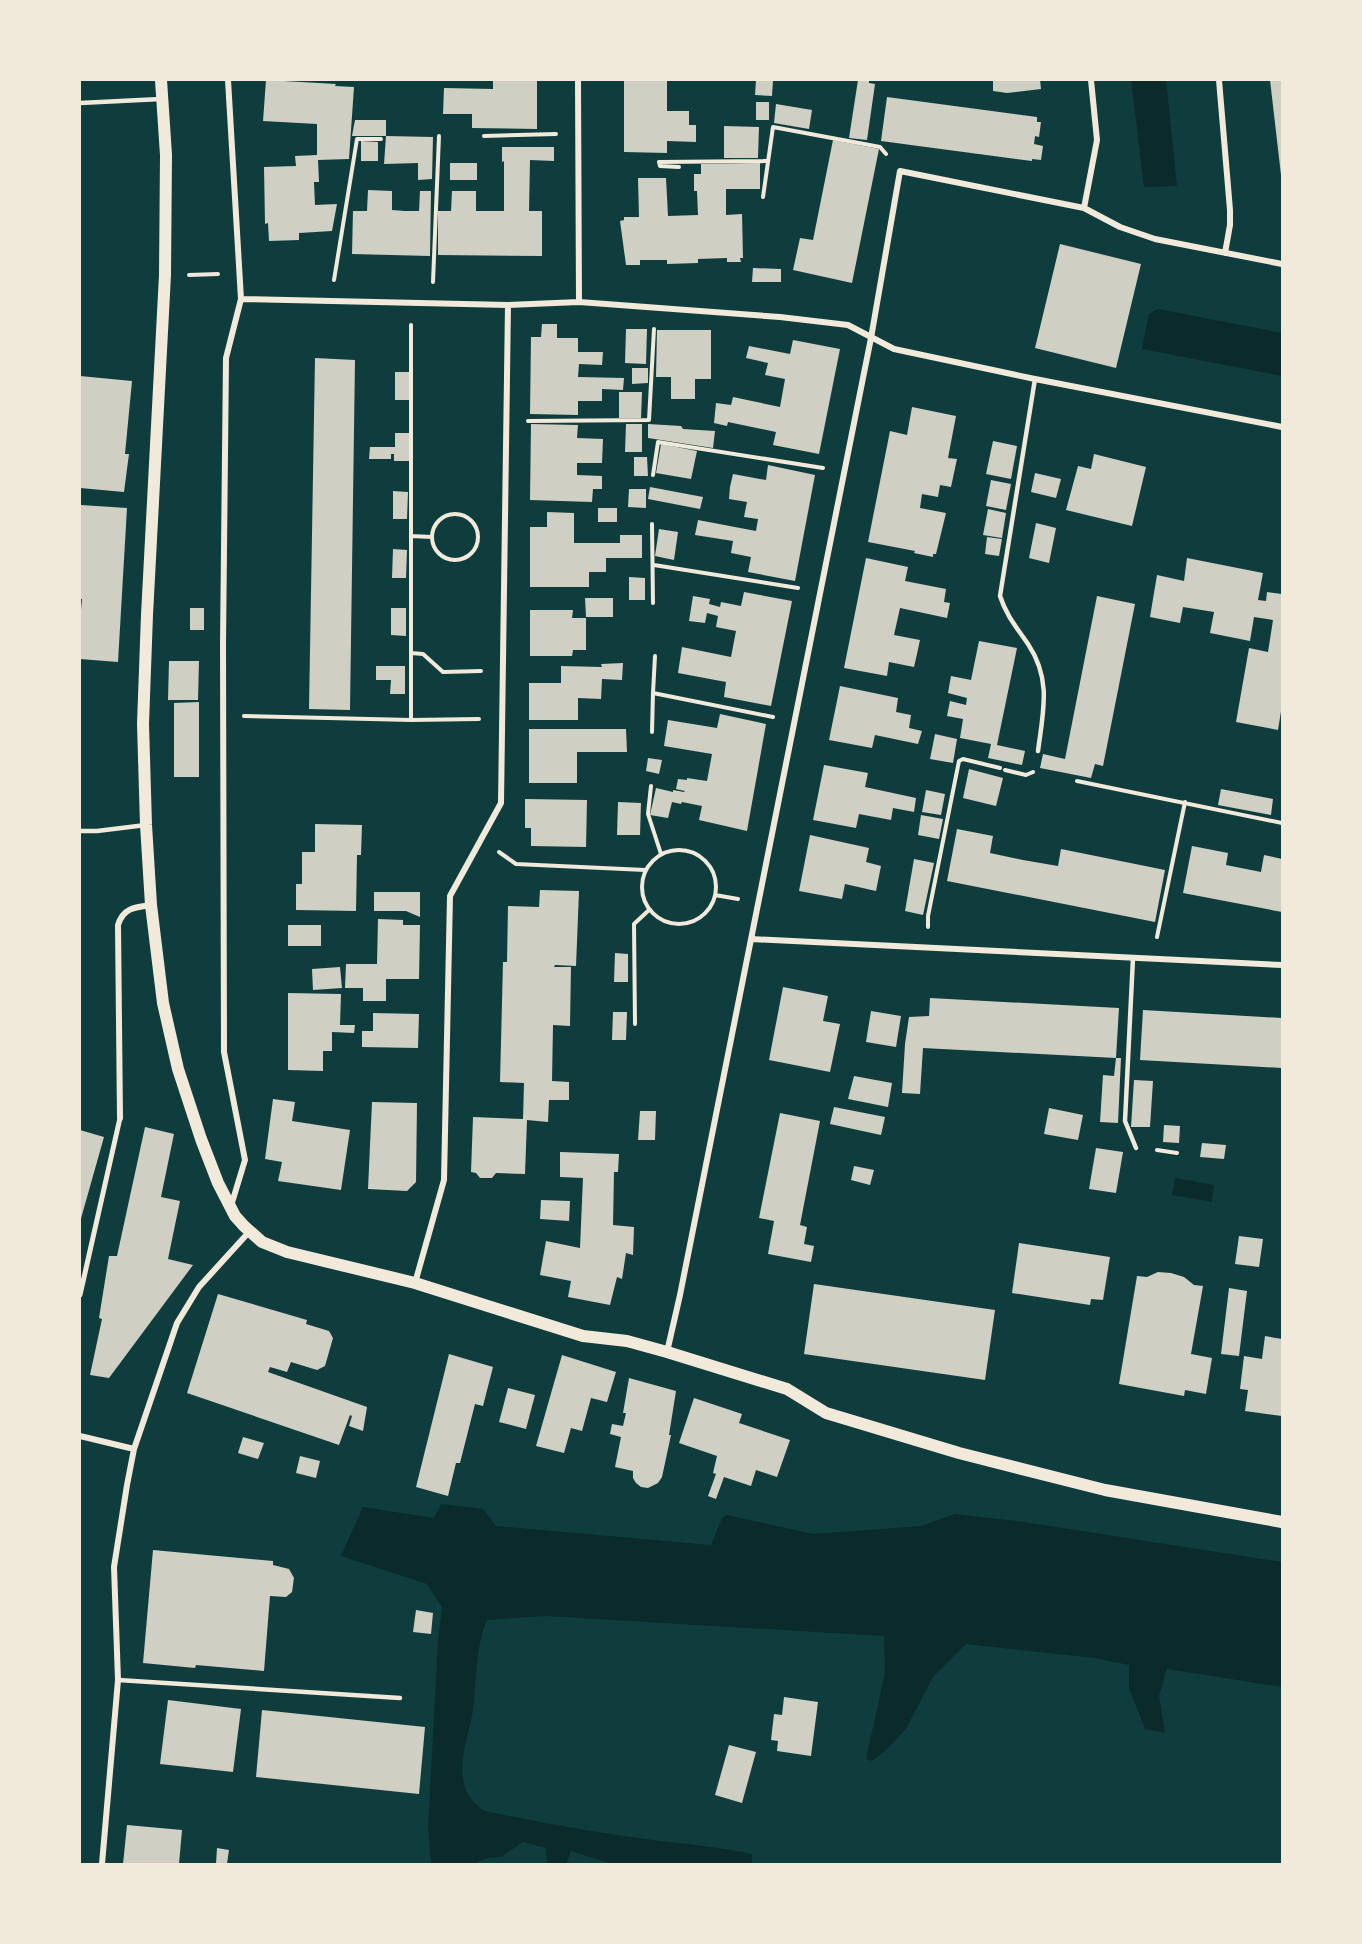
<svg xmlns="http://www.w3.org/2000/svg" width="1362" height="1944" viewBox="0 0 1362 1944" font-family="Manrope,sans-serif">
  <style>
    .water { fill: #0a2a2b }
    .building { fill: #cfcfc3 }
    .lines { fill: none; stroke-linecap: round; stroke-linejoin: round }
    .path { stroke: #f1e9da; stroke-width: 4 }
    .service { stroke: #f1e9da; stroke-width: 4.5 }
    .pedestrian { stroke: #f1e9da; stroke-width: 5 }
    .minor { stroke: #f1e9da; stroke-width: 6 }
    .secondary { stroke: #f1e9da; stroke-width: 12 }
  </style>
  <rect width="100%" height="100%" fill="#0f3d3e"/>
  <path class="water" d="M1131,80H1166L1177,186L1144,187Z
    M1158,309L1282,333V376L1142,349L1149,314Z
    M1175,1178L1214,1185L1212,1202L1172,1195Z
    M441,1504L483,1509L496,1526L711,1545L722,1518L727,1515L813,1534L921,1526L955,1514L1024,1522L1282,1562V1687L1167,1669L1159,1695L1165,1733L1145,1729L1129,1688V1665L1094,1658L966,1644L933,1677L906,1729L885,1751L872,1761L866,1759L885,1673L884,1636L546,1616L487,1620C475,1648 477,1680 473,1710C469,1735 457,1762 465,1787C468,1798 476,1805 485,1811C541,1823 597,1833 653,1840C686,1844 719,1847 752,1854V1864H612L571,1851L566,1864H547L546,1848L523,1842L501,1857L488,1858L473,1864H431L428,1828L438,1641L442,1607L427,1584L341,1556L363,1507L434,1518Z"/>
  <path class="building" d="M266,80L336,84L335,86L354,87L349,159L318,160L319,182H314L315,205L337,204L332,231L299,233V240L269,241L268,223L265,224L264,167L296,166L295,156L317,155V124L263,121Z
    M493,80H537V129L472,128V114H443L444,88L493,89Z
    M624,80H667V111H689V125H696V142L667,141V153L624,152Z
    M756,80H773L772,96L755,95Z
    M858,80H869V83L875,84L867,140L849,138Z
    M993,80H1040L1041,89L1007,93L993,91Z
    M1270,80H1282V175H1281Z
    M887,97L1037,117V122H1041L1039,137L1035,136L1034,144L1043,146L1041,160L1032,159V161L881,141Z
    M756,102H769V120H756Z
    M776,104L812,110L809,129L774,123Z
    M355,120H386V136H352Z
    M724,126L759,127L758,158H724Z
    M386,136L433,137L432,179L418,180V163L384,164Z
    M833,140L879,149L852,283L793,270L800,238L813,240Z
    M361,141L378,142V161H361Z
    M502,147H554V161L530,160L529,211H542V256L438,255V211H451L452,191H476V211H504V161L502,162Z
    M450,163H477V180H450Z
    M760,163V189H726V215L742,214L743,258H740L741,262H727V258L698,259V263L667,264V260H640V265H626L620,221L624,220V217H639L638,178H666L668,216L698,215L697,191H694V174H701V164Z
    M368,190L392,191V210L405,211H419L420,191H431L430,256L352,254L353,211H367Z
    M1060,244L1141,264L1116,368L1035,348Z
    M753,268L781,269V282H752Z
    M542,324H557V338H578V352H603L602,365L579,364L578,377L624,378L623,390L602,389V401H578V415L530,414L531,337H541Z
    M626,329H647L646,364L625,363Z
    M657,330H711V379H695V399H671V377H656Z
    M793,340L840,349L819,454L773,445L776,432L728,422L727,426L714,423L716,403L731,405L733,397L780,407L785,379L765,375L768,363L746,358L749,346L790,354Z
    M315,358L355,360L350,710L309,709Z
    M632,368H648V383L632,384Z
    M395,372H410L409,400H395Z
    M80,376L132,381L125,454H129L124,492L80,488Z
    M619,392H642L641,418H619Z
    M912,407L956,416L948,458L957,459L951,487L940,485L938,497L922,494L920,508L946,513L936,554H933V557L914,553L915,551L868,542L890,431L907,435Z
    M531,424L578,425L577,438L603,439L602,463H577V475L602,476V489H593L592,502L530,500Z
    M626,424H642V452H625Z
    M648,424L681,426L683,429L715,431L713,448L648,438Z
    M395,433H409V461H394V454H391V459H369L370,447H395Z
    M993,441L1017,446L1011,479L986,474Z
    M661,444L697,451L691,479L656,473Z
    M1094,454L1146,467L1132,526L1066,510L1078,466L1091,469Z
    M634,457H647L648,476H634Z
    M768,465L815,475L795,581L748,572L751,557L731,553L733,541L695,535L698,520L756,531L758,519L744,517L747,502L729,499L730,487L733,474L766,480Z
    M1035,473L1061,479L1056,498L1031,492Z
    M991,480L1011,484L1006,510L986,506Z
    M650,487L703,497L700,509L648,499Z
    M629,489H646V508L628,507Z
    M393,491L408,492L407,519H393Z
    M81,505L127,508L118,662L80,659V621L82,599H80Z
    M598,508H617V522H598Z
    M988,509L1006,513L1002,538L983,535Z
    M547,512L574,513V543H620V535H642V558H606V572H589V587H530V527H547Z
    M1036,523L1056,528L1049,563L1029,558Z
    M659,529L678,532L674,560L655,556Z
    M987,537L1002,539L999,556L985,554Z
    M393,549L407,550L406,578H392Z
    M866,558L908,567L905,581L946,589L944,602L950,603L947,618L900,608L894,635L920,640L917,654L914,667L889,662L887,676L844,668Z
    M1187,558L1263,573L1258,600L1266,601L1267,592L1282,594V705L1278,730L1236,722L1249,648L1268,652L1273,620L1254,617L1250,641L1210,633L1214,612L1183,607L1180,623L1150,617L1157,575L1184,581Z
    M629,577L645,578V600H629Z
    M744,592L792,601L771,706L724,697L726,682L678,673L682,647L731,657L736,631L716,627L718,616L707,613L705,623L689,621L693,596L710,599L709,604L720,607L721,602L741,606Z
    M1097,596L1135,604L1103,766L1095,764L1091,778L1040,768L1043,754L1065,759Z
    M585,598H613V617H586Z
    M190,608H204V630H190Z
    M391,608H406V636L391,635Z
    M530,610H573L572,618H586V650H573L572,656H530Z
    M979,641L1017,648L997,745L1025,751L1022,765L988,758L991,744L960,738L963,719L947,716L950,701L966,705L967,698L948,693L951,676L971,680Z
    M169,661H199L198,700H168Z
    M623,663L622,680L602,679L601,699L578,698V720H529V683H561V666L602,667L601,664Z
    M376,666H405V694H390L391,680H376Z
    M840,686L898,698L896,712L911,715L909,728L922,731L918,744L875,735L872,748L829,740Z
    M199,702V777H174V703Z
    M720,714L766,724L747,831L699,820L702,806L682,802L681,804L672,802L668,818L650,815L656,788L673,792V790L684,792L685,791L676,789L678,779L687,780V778L707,781L712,754L664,746L668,720L717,728Z
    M529,729H626L627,752H577V783H529Z
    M935,734L957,739L953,763L930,759Z
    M648,758L662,760L659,774L646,771Z
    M824,765L868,773L865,787L916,798L914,812L893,808L891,820L859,814L856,828L813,820Z
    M969,769L1003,778L996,806L963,798Z
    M1221,789L1273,799L1271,815L1218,805Z
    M926,790L945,794L941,815L922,812Z
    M525,799L587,800L586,847L531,846V828H525Z
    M618,802L641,803L640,835H617Z
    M921,815L943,819L939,839L918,835Z
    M315,824L362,825L361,855H357L356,911L296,910V884H302V852H315Z
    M957,829L993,836L990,853L1023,860L1058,866L1061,849L1165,870L1155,922L947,881Z
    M810,835L869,848L866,862L881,866L876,891L845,884L842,899L799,891Z
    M1192,846L1228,853L1226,865L1261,872L1264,855L1282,859V912L1183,893Z
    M914,859L934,863L923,915L905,911Z
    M540,890L579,891L576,966L555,965L554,967H571L570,1026L553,1025L552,1081L569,1082V1100H549L548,1122L527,1120L525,1174L496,1173L492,1178H480L476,1173L471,1172L473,1117L523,1119L524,1083L500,1082L503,962H507L508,906L539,907Z
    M374,892H420V917L406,911H374Z
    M378,919L403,920V925H420L419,979H386V1001H363V988H345L346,964H377Z
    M288,925H321V946H288Z
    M615,953L628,954V982H614Z
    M340,967L342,988L313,990L312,969Z
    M783,987L828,996L823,1021L840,1024L830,1072L769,1060Z
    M288,993L341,994L340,1025H355L354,1033L332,1032V1051H323V1071L288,1070Z
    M930,998L1119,1008L1116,1058H1121L1118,1123L1100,1122L1103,1075L1114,1076L1116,1058L923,1048L920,1094L902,1093L905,1044L909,1017L929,1016Z
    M1143,1010L1282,1018V1068L1140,1060Z
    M871,1011L901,1016L896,1047L866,1042Z
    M613,1012H627L626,1040H612Z
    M373,1013L419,1014L418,1048L362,1047V1031H373Z
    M854,1076L892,1083L888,1107L848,1099Z
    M1134,1080L1153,1081L1150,1127H1131Z
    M273,1099L295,1102L292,1121L350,1130L341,1190L278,1181L282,1162L265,1159Z
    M372,1102L417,1103L416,1182L407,1191L368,1189Z
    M834,1107L885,1117L881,1135L830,1124Z
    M1049,1108L1083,1115L1078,1140L1044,1134Z
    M640,1111H656L655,1140H638Z
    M780,1113L820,1121L800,1225L807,1227L804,1244L814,1246L811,1262L768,1254L774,1221L759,1218Z
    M1164,1125L1180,1126L1179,1143L1163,1142Z
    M145,1127L174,1134L161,1197L180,1201L168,1259L193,1265L109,1378L90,1375L102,1319L99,1318L109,1256H117Z
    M80,1130L104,1137L80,1222Z
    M1202,1143L1226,1145L1224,1159L1200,1157Z
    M1096,1148L1123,1152L1116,1193L1089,1189Z
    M560,1152L619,1154L618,1172H614L613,1225L634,1227L633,1255L626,1253L622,1279L617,1277L610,1305L568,1297L571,1281L540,1275L546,1241L580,1248L583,1178L560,1177Z
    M854,1166L874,1170L870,1185L851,1180Z
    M541,1200L570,1201L569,1221L540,1219Z
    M1239,1236L1263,1239L1259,1267L1235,1264Z
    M1019,1243L1110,1257L1103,1300L1091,1299L1090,1305L1012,1293Z
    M1158,1272L1171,1273L1184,1277L1194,1285L1203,1286L1191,1354L1212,1358L1206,1394L1185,1390L1184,1396L1119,1384L1137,1276L1147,1277Z
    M814,1284L995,1310L985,1380L804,1354Z
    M1229,1288L1247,1291L1239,1356L1221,1354Z
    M218,1294L307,1320L306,1324L329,1331L333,1338L325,1366L317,1370L291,1362L287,1372L270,1367L268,1372L367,1407L363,1431L349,1426L352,1416L350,1415L339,1445L187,1393Z
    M1265,1336L1282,1339V1416L1245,1411L1248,1390L1240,1389L1244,1356L1262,1359Z
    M449,1354L493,1367L483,1406L475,1404L460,1463H456L448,1496L416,1487Z
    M562,1355L616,1372L607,1402L591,1398L582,1431L571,1428L564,1453L536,1446Z
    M629,1378L676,1391L669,1435H671L662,1477L658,1483L648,1488L641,1487L636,1483L633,1478V1471L615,1467L621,1437L610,1434L612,1424L623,1426L626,1413H623Z
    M508,1388L535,1395L526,1429L499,1422Z
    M694,1398L742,1414L739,1423L790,1440L777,1477L756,1470L751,1486L724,1477L716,1499L708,1496L716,1474L713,1473L717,1456L679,1443Z
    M243,1437L264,1443L258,1459L238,1453Z
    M300,1456L320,1461L316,1478L296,1473Z
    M153,1550L273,1561V1565L289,1569L294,1578L292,1592L286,1597L270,1596L264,1671L196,1665L195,1668L143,1663Z
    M416,1610L433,1613L431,1634L413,1632Z
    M784,1697L818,1702L811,1756L777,1751L778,1741L771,1740L774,1714L782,1715Z
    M168,1700L241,1709L233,1772L160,1764Z
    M262,1710L425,1727L419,1794L256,1777Z
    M729,1745L756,1752L742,1803L715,1795Z
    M127,1825L182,1830L179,1864H123Z
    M217,1848L229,1850L227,1864H216Z"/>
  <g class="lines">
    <path class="path" d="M484,136L556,134
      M679,167L660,166L659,162L768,161
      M763,197L773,127L880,147L886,154
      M189,275L218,274
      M334,280L357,139H381
      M433,282L439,136
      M528,421L649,420L654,329
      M653,475L658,442L823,468
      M432 537a23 23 0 1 1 46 0a23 23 0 1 1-46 0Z
      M652,524L653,603
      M411,536L432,537
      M654,565L798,588
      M411,653L423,654L443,672L481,671
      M653,693L655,656
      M244,716L411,720V325
      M411,720L479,719
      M652,732L653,693L773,717
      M1005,770L1026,775L1033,772
      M1077,781L1282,823
      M651,786L648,814L661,854
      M642 887a37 37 0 1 1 74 0a37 37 0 1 1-74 0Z
      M499,852L516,864L645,870
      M715,895L738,899
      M928,927V916L959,761L963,759L1000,768
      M1157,937L1185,802
      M635,1024L634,924L649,910
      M1157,1150L1177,1153"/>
    <path class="service" d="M80,103L161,99
      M1035,379L1000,596C1006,615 1017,628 1028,644C1052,680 1043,712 1038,751
      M80,831H97L146,825
      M1133,958L1125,1121L1136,1148
      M118,1680L400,1698"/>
    <path class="pedestrian" d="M80,1295L120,1118"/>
    <path class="minor" d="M228,80L241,299L226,358L223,645L224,1052L245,1160L231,1206
      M578,80L579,302
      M1219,80L1230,210V225L1225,253
      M1084,208L1097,140L1091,80
      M241,299L508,305L579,302L780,317L848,325L894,349L1035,379L1282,427
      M751,939L1282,965
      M120,1118L118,925C123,908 135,907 151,905
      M415,1283L444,1180L450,896L501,803L508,305
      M667,1352L680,1295L871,338L900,171L1084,208L1120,227L1155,239L1282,264
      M80,1436L134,1449
      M102,1864L118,1680L114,1567L127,1485L134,1449L177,1323L199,1287L249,1232"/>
    <path class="secondary" d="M161,80L166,155L165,275L147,615L143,724L146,825L151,905L163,1003L178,1069L201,1139L218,1183L235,1216L244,1226L262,1242L287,1252L415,1283L583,1336L627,1341L667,1352L787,1389L826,1413L959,1453L1105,1490L1282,1522"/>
  </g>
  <rect width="1362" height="1944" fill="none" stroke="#f1e9da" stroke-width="162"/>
</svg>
